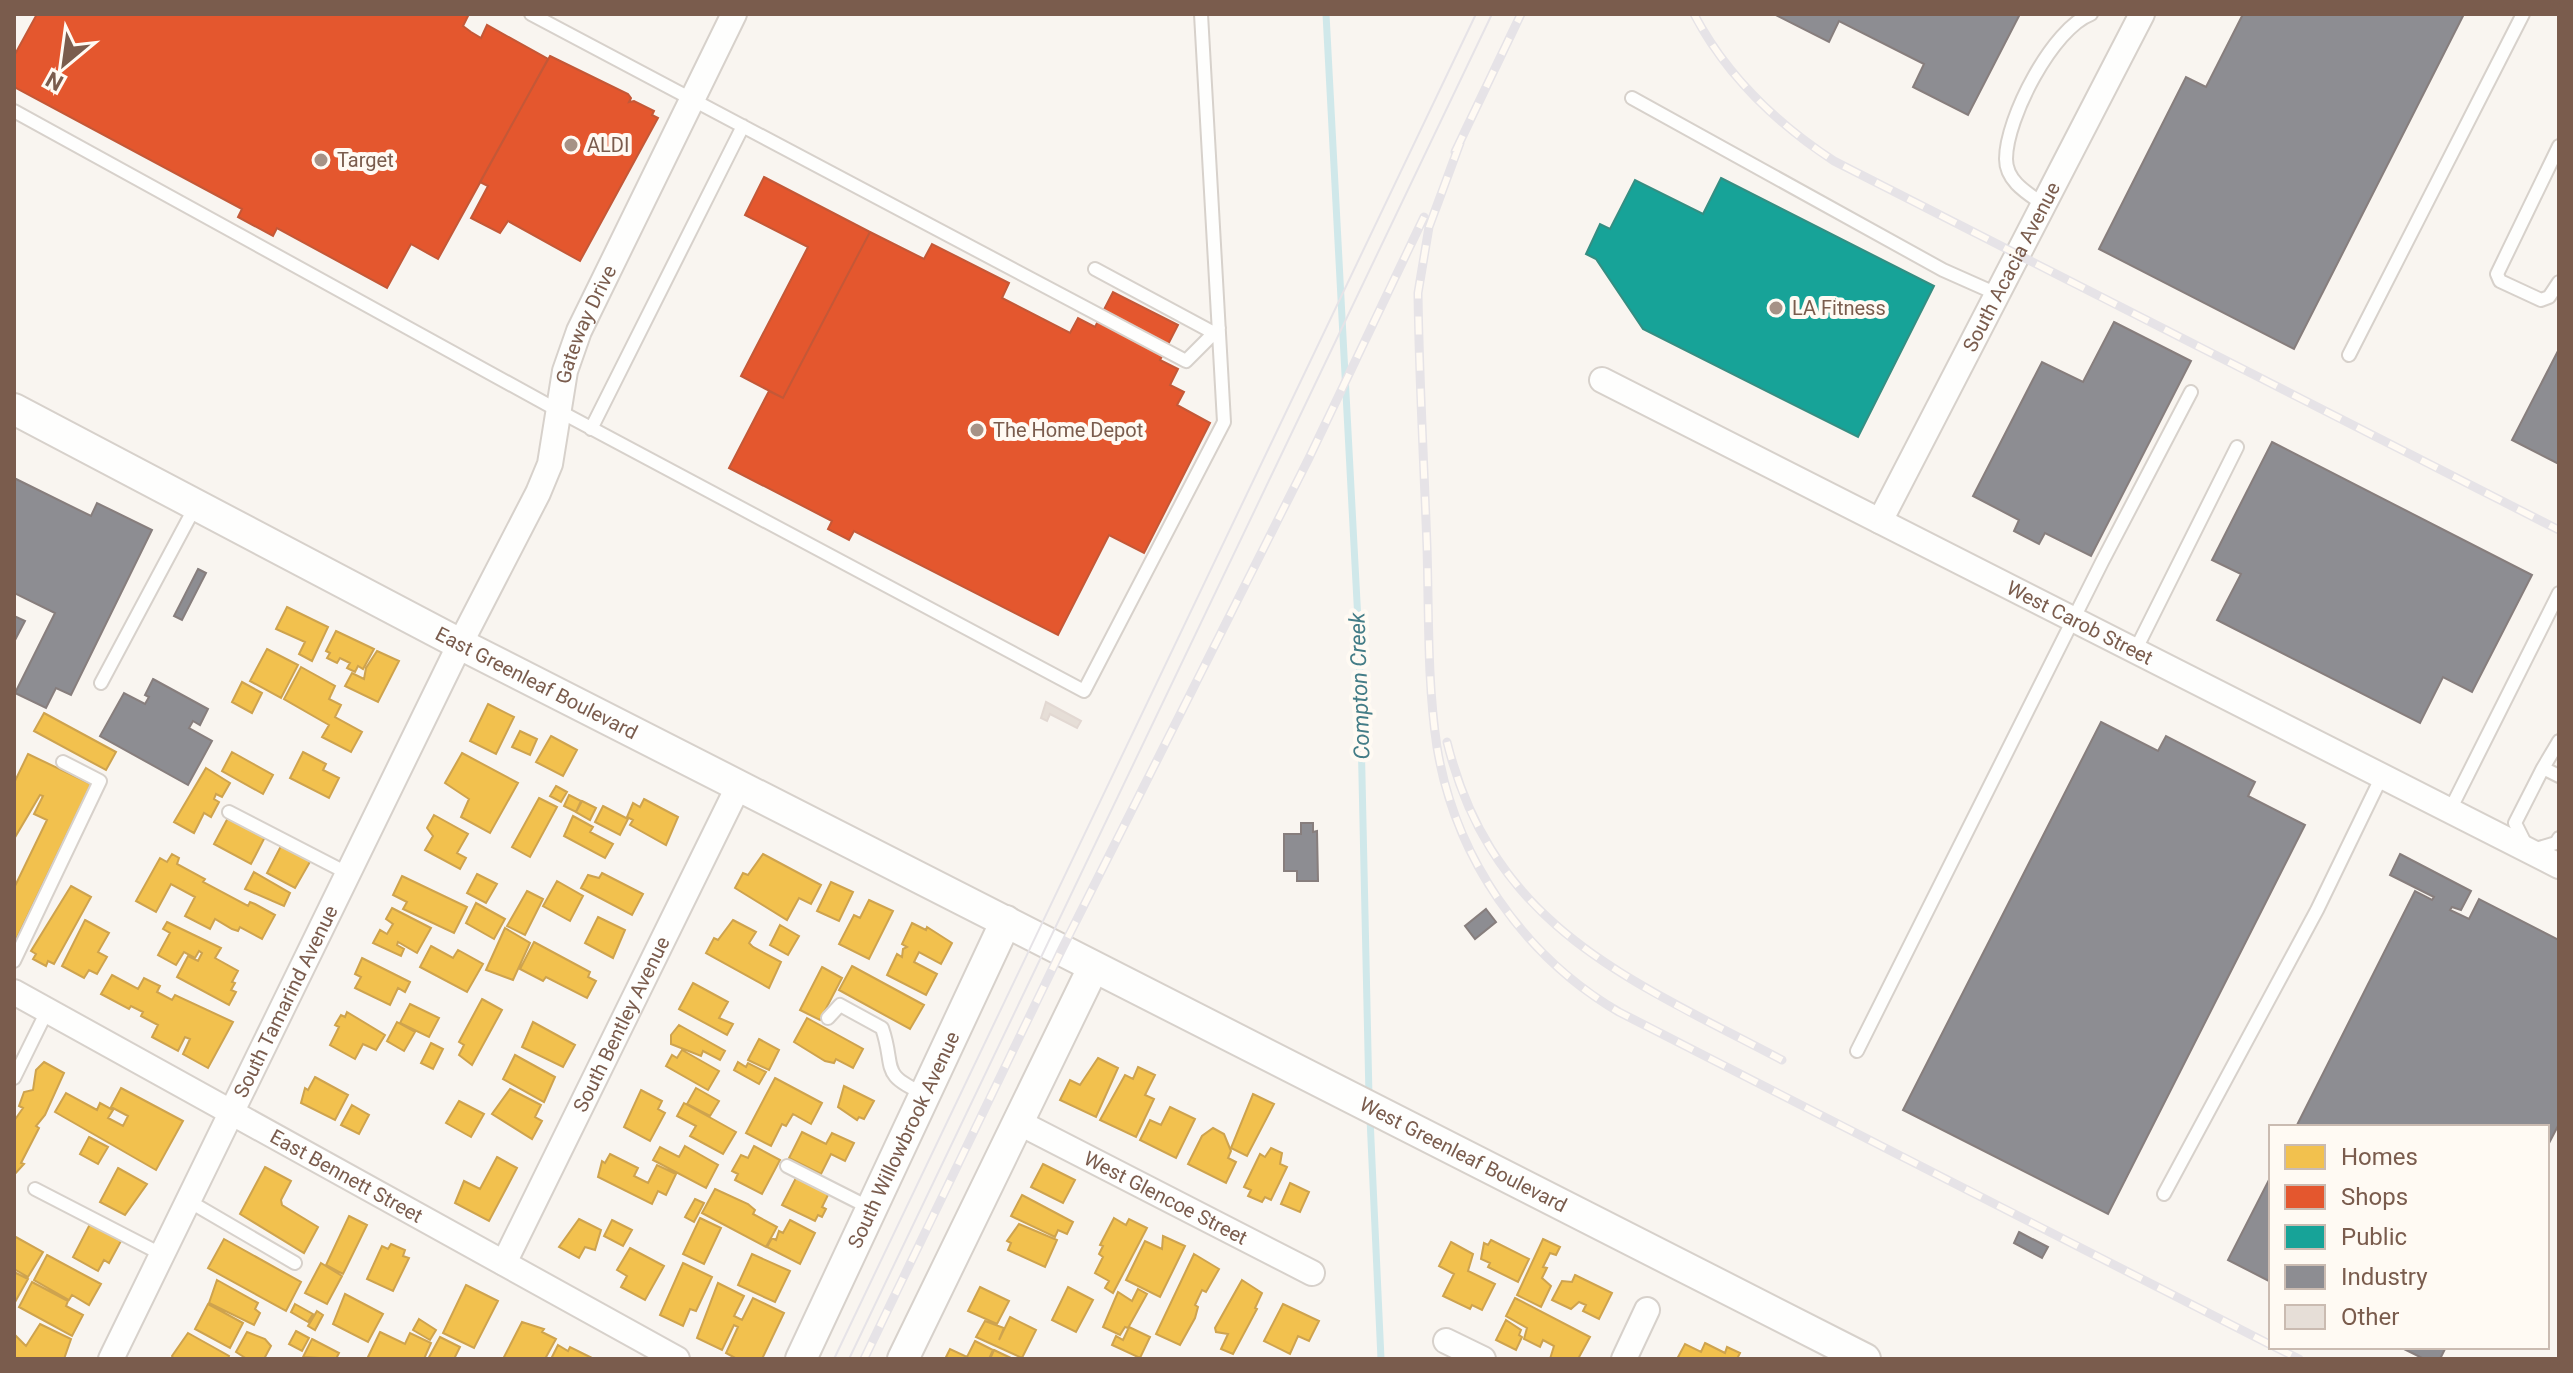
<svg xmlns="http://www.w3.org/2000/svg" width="2573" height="1373" viewBox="0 0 2573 1373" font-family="Roboto,sans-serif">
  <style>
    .homes { fill: #f2c14e; stroke: #cea34e; stroke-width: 2 }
    .shops { fill: #e4572e; stroke: #c45837; stroke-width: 2 }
    .public { fill: #17a398; stroke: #358e82; stroke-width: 2 }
    .industry { fill: #8d8d92; stroke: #877e7d; stroke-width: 2 }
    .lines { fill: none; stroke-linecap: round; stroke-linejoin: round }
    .stream { stroke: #d0e8ea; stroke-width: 7 }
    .building { fill: #e6ded7; stroke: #e2d8d2; stroke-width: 2 }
    .service-casing { stroke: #d7d1cb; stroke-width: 16 }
    .minor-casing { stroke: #d7d1cb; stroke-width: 28 }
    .tertiary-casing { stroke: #d7d1cb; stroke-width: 34 }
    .service { stroke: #fefefd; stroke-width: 12 }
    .minor { stroke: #fefefd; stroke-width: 24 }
    .tertiary { stroke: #fefefd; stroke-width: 30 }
    .tram { stroke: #e6e3e7; stroke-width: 2 }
    .rail-casing { stroke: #e6e3e7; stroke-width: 9 }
    .rail { stroke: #fffaf3; stroke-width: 6; stroke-dasharray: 18; stroke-linecap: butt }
    .poi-dot { fill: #a69286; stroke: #fffaf3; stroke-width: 3 }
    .labels { text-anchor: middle; stroke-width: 8; stroke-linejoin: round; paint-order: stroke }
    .poi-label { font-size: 20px; fill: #7a5c4d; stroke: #fffaf3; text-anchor: start }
    .street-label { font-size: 20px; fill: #7a5c4d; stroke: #fffaf3 }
    .water-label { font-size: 22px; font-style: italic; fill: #437c86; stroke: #fffaf3 }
  </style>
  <rect width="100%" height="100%" fill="#f9f5f0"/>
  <path class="homes" d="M287,607L328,627L312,661L299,654L305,642L276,629Z
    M336,631L374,649L363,669L358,666L355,672L347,668L350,663L340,658L337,663L327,658L330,653L326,651Z
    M267,649L298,665L281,698L250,681Z
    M377,651L399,661L378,702L345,686L352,673L364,679L366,668Z
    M301,667L335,686L329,699L341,705L335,717L362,732L351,752L322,737L329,725L284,699Z
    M242,682L262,693L252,713L232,702Z
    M488,704L514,717L496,754L470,741Z
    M44,713L116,752L106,770L34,731Z
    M520,731L537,739L530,755L512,747Z
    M551,736L577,750L563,776L536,762Z
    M232,752L273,775L263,794L222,771Z
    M303,752L326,764L323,770L339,778L329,798L290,778Z
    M462,753L518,783L490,833L461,817L469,799L445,783Z
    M28,754L91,784L14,944V888L47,820L34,814L43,796L40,795L14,839V783Z
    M206,768L230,783L222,797L216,794L214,799L219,802L211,817L204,813L194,833L174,822Z
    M556,786L567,792L561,802L550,796Z
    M569,795L581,801L576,812L564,806Z
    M539,798L557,807L530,857L512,847Z
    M644,799L678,817L666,845L630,825L633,820L627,817L633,803L640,807Z
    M582,801L596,808L590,820L576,812Z
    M603,806L628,819L620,835L595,822Z
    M434,815L468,834L457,853L466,858L460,869L425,850L433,836L427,828Z
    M229,816L265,837L251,864L214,844Z
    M573,816L593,827L590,832L613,844L605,858L564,836Z
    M281,846L311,860L295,888L267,873Z
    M172,854L179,858L177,864L205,879L203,882L248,906L250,902L255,904L275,915L262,939L240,927L238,931L232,929L215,919L210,929L185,916L195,897L171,884L156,912L136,901L160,858L167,862Z
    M763,854L821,885L811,904L799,898L787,920L735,888L743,873L748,875Z
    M254,872L290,893L284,906L245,889Z
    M602,873L643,894L632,915L581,888L588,875L599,878Z
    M477,874L497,884L486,903L467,893Z
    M402,876L467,907L454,933L403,909L407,902L393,895Z
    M557,881L583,896L570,921L543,906Z
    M831,882L853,892L839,921L817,911Z
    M71,886L91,897L54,964L48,961L46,966L33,959L36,954L31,951Z
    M527,891L543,899L525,935L507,926Z
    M869,900L893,911L869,959L839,944L854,915L860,918Z
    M476,903L505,919L494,939L466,923Z
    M392,908L431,928L417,953L398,942L397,945L404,949L401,956L373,943L380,930L387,934L393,924L386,919Z
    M598,917L625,930L613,958L585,943Z
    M85,920L109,933L98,952L107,957L97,974L89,970L84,978L62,966Z
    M733,920L756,932L749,943L753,947L781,962L769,988L706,953L714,938L718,940Z
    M167,922L221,948L215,958L238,971L232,982L235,983L231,990L236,992L229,1005L177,977L188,956L198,961L202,953L199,951L195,958L184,952L176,965L158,955L170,933L163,929Z
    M912,923L926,930L927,927L952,943L941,964L919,952L914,962L937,974L926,995L887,975L897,954L902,957L903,949L907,947L902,944Z
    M780,925L799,936L788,955L770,945Z
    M505,928L530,943L513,980L486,970Z
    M534,942L590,972L588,977L596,981L587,998L546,977L543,981L520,969Z
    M431,946L453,958L458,950L483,964L467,992L420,967Z
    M362,958L410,982L405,992L398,988L390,1005L355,988L361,977L355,974Z
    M852,966L924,1005L910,1029L839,990Z
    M822,967L842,978L820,1020L800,1010Z
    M112,975L138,989L144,978L160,986L157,992L172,1000L175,995L233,1022L208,1068L183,1054L190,1039L185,1037L178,1051L152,1037L158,1025L141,1016L143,1012L131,1006L129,1009L101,994Z
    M693,983L728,1002L719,1018L733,1024L727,1035L679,1009Z
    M482,999L502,1010L472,1065L459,1055L464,1045L459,1042Z
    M410,1004L439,1018L429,1037L400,1023Z
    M347,1012L385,1035L376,1050L363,1044L355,1059L330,1045L339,1027L335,1025L341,1015L345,1017Z
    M807,1018L863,1049L853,1068L836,1059L834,1063L825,1061L794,1042Z
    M397,1022L415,1032L404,1051L387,1041Z
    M533,1022L575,1045L563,1067L522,1047Z
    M679,1025L725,1051L720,1060L703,1051L701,1056L671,1044V1035Z
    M759,1039L779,1050L769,1070L748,1060Z
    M431,1043L443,1049L433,1069L421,1063Z
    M682,1050L719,1071L708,1090L666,1066L672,1055L677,1058Z
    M515,1055L555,1077L544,1102L503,1079Z
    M1098,1058L1118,1068L1096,1117L1060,1100L1070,1080L1080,1085Z
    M44,1062L64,1073L45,1115L36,1126L39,1128L21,1163L24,1164L14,1175V1121L23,1108L19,1106L24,1092L33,1090L36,1070Z
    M738,1062L746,1067L748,1063L766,1072L759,1084L734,1070Z
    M1138,1067L1155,1075L1145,1095L1154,1099L1136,1137L1100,1120L1125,1075L1133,1079Z
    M315,1077L348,1095L335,1120L301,1103L305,1088L308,1090Z
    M775,1078L822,1103L811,1124L793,1114L786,1126L782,1124L771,1146L746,1133Z
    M844,1086L874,1101L864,1119L859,1117L857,1120L838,1107Z
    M121,1088L183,1121L156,1170L55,1112L66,1093L97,1110L100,1103L113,1110L108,1118L123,1126L128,1116L111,1107Z
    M696,1088L719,1101L710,1116L687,1104Z
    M510,1089L541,1105L535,1117L542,1121L532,1139L492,1114Z
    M641,1090L662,1101L658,1109L665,1113L650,1141L624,1127Z
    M1253,1094L1274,1104L1247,1156L1231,1148Z
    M459,1101L484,1114L471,1137L446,1123Z
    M684,1103L736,1132L723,1154L690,1136L696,1126L677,1116Z
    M352,1105L369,1115L359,1134L341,1125Z
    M1170,1107L1195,1119L1176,1158L1140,1140L1150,1120L1161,1125Z
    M1213,1128L1224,1134L1231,1151L1228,1158L1236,1162L1226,1183L1188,1164L1202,1136Z
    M802,1132L826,1144L832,1133L854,1143L845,1161L831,1154L821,1174L789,1158Z
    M89,1137L108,1147L98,1164L80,1154Z
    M685,1146L718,1165L706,1188L653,1160L660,1147L679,1157Z
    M754,1146L780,1160L762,1194L735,1180L738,1174L732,1171L741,1155L748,1158Z
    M1271,1148L1282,1153L1280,1164L1287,1167L1271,1200L1265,1197L1262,1202L1248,1196L1251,1190L1244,1187L1260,1154L1265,1157Z
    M610,1154L638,1168L634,1176L648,1183L657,1165L676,1174L666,1195L658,1191L652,1204L598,1177L602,1161L605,1163Z
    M497,1157L517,1168L489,1221L455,1203L464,1181L480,1189Z
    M1043,1164L1075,1180L1063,1203L1031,1187Z
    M265,1167L291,1181L281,1200L282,1205L318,1227L304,1253L240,1214Z
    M118,1168L147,1184L125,1215L100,1202Z
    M798,1174L830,1191L822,1207L826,1209L822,1217L818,1215L815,1221L782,1205Z
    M1290,1183L1309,1192L1300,1212L1281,1204Z
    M715,1189L748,1204L755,1210L753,1214L777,1227L766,1247L702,1213Z
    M1022,1195L1073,1222L1067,1234L1058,1230L1055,1237L1011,1216Z
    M695,1199L704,1203L694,1222L685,1217Z
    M349,1216L367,1225L343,1274L326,1265Z
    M700,1218L721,1228L704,1264L683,1254Z
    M1114,1218L1126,1225L1129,1219L1147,1228L1113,1293L1105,1288L1109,1281L1095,1273L1103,1257L1099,1254L1103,1246L1100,1245Z
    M579,1219L601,1230L595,1250L585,1247L579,1258L559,1247Z
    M612,1220L632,1230L623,1246L604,1236Z
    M790,1220L815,1233L800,1264L767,1247L772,1238L776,1240L779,1231L783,1233Z
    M90,1224L121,1241L109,1263L104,1260L98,1271L73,1257Z
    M1019,1224L1057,1240L1045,1267L1008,1250L1011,1243L1007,1241Z
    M14,1236L43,1252L28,1277L14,1269Z
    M1163,1236L1185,1246L1160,1297L1126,1280L1145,1241L1162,1249Z
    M224,1239L301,1282L286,1311L208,1268Z
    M1543,1239L1560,1247L1556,1255L1550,1253L1543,1267L1547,1268L1542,1278L1551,1286L1541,1307L1517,1295Z
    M1491,1240L1529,1259L1518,1282L1488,1267L1490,1263L1481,1259L1484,1243L1488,1245Z
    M1451,1242L1473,1254L1468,1271L1495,1284L1482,1310L1472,1305L1470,1309L1443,1296L1454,1274L1439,1266Z
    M391,1244L405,1250L403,1256L409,1258L393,1291L367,1279L382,1246L388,1249Z
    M630,1248L664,1266L645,1300L621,1287L627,1276L617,1270Z
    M752,1254L790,1271L775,1302L738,1285Z
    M1194,1254L1219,1269L1206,1292L1202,1290L1195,1305L1198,1307L1195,1318L1180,1345L1156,1334Z
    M47,1255L101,1284L89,1305L72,1295L69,1300L34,1280Z
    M321,1263L342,1276L327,1304L305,1293Z
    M683,1263L712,1277L696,1311L690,1309L683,1326L660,1315Z
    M14,1272L28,1279L14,1304Z
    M1575,1275L1612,1293L1599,1319L1583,1311L1586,1305L1579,1302L1571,1309L1552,1300L1562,1281L1572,1282Z
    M217,1280L258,1303L255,1309L260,1313L254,1325L209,1303Z
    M1242,1280L1262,1293L1255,1308L1257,1309L1233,1354L1221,1349L1228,1334L1216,1332L1215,1328Z
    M32,1282L68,1301L66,1306L83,1315L72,1336L19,1307Z
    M718,1283L744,1296L734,1316L742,1320L753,1298L784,1313L762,1359H737L726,1353L738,1327L734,1325L722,1350L697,1338Z
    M466,1285L498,1301L474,1348L443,1333Z
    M980,1287L1009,1301L997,1324L968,1311Z
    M1068,1287L1093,1300L1076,1332L1052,1320Z
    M1138,1289L1147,1294L1128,1328L1125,1327L1120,1335L1103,1327L1118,1292L1132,1301Z
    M345,1294L383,1314L368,1342L333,1324Z
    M1515,1298L1590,1337L1578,1359H1550L1554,1346L1543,1340L1540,1347L1524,1339L1527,1328L1506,1316Z
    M208,1304L243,1323L230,1348L195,1329Z
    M295,1304L313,1314L308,1322L291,1312Z
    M1283,1304L1319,1321L1309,1341L1298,1336L1290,1354L1264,1341Z
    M317,1311L323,1315L315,1330L308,1326Z
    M1010,1317L1036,1330L1022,1358L976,1337L985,1321L1004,1328L999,1340Z
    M419,1319L436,1330L430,1340L413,1330Z
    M1506,1320L1521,1330L1519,1335L1522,1337L1516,1350L1496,1340Z
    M522,1322L544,1329L542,1332L556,1339L545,1359H503Z
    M40,1324L71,1339L64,1359H14V1334L26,1346Z
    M1129,1327L1150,1337L1140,1358L1112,1345L1116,1336L1123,1340Z
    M296,1331L309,1338L302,1351L289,1344Z
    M247,1332L265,1339L271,1346L264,1359H247L236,1352Z
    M380,1332L405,1344L410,1333L431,1343L424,1359H367Z
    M188,1333L229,1356L228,1359H174L172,1356Z
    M440,1337L460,1347L454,1359H428Z
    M312,1339L339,1353L336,1359L303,1357Z
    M975,1341L993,1350L989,1359H945L950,1349L967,1357Z
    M1705,1343L1725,1353L1727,1347L1740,1353L1737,1359H1677L1685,1344L1701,1352Z
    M558,1345L568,1351L570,1347L594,1359H551Z
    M994,1350L1013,1359H990Z"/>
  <path class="shops" d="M37,14H469L463,26L471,32L481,38L487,25L548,59L438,259L411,244L387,288L277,228L273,236L238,217L242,209L14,87V56Z
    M550,56L628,94L631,98L629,102L634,101L654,111L652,115L658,118L580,261L508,221L500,233L471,218L488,186L480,182Z
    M764,177L870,232L783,398L741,376L808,247L745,215Z
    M870,232L924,259L932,244L1009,283L1002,298L1070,333L1078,318L1095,327L1113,292L1178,325L1160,360L1178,369L1170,385L1184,392L1177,405L1210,423L1144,553L1109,535L1058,635L854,531L849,540L828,529L832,521L729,468L769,391L783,398Z"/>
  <path class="public" d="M1721,178L1934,286L1858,437L1643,329L1596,259L1586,254L1600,224L1610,229L1635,180L1703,214Z"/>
  <path class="industry" d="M1774,14H2020L1968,115L1913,87L1924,64L1839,21L1829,42Z
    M2243,14H2464L2294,349L2099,249L2186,77L2206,87Z
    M2114,322L2191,361L2091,556L2045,533L2039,544L2014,531L2019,520L1973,496L2042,362L2083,382Z
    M2559,349V464L2512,440Z
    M2272,442L2532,575L2472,692L2443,677L2420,723L2217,620L2241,574L2212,560Z
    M14,478L91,516L97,503L152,530L71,695L56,688L46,708L15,693L55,613L14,593Z
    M198,569L206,573L182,620L174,616Z
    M14,616L25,621L14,642Z
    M153,679L208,709L200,725L193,721L189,728L212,741L188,785L100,736L124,693L145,704L149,697L145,695Z
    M2101,722L2158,751L2166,736L2255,782L2248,796L2305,825L2108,1214L1903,1110Z
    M1301,823H1313V832L1317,831L1318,881H1297V871H1284V834H1301Z
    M2400,854L2471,891L2461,910L2452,907L2450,910L2469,919L2479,899L2559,940V1124L2547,1147V1127H2296L2415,891L2432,900L2434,897L2390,875Z
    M1486,909L1496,922L1475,939L1465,926Z
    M2271,1176V1282L2228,1260Z
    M2019,1232L2048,1247L2042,1258L2014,1243Z
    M2400,1347H2446L2440,1359H2424Z"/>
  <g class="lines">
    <path class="stream" d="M1326,14L1359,640L1369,1097
      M1370,1118L1381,1359"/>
  </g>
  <path class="building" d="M1046,702L1081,721L1077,728L1050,714L1047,721L1041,718Z"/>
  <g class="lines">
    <defs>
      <path id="service" d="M531,14L1186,361L1219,328
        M1632,98L1943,270L1997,294
        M14,111L559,411L1084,691L1224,422L1201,14
        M2559,146L2497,274L2500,281L2541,300L2549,297L2559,282
        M2043,204C2027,193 2006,181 2006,159C2006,118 2053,28 2091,14
        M1095,269L1214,333
        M2349,355L2523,14
        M591,429L743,126
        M2135,651L2237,447
        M101,683L195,507
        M2543,768L2559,741
        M2559,776L2543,768L2515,823L2529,851L2556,843L2559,838
        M2450,810L2559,593
        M229,812L347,873
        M14,961L100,781L63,762
        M828,1018L840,1005L882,1028C896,1068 878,1074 925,1094
        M1857,1051L2102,562L2191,392
        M14,1078L47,1011
        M787,1166L872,1209
        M35,1189L161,1254
        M2164,1194L2317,910L2382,776
        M187,1200L295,1263"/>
      <g id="minor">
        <path id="s1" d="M1602,380L2559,866"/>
        <path id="s2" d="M1880,521L2142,14"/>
        <path id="s3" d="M14,992L677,1359"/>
        <path id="s4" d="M1018,1122L1312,1273"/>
        <path id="s5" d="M504,1263L739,785"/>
        <path d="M1446,1341L1483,1359"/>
        <path id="s6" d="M111,1359L460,644L538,493L550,464L565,371L579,331L734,14"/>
        <path d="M1624,1359L1647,1310"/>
      </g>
      <g id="tertiary">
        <path id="s7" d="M14,409L460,644L1865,1359"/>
        <path id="s8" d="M801,1359L1006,921"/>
        <path d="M903,1359L1093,968"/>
      </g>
    </defs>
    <use href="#service" class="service-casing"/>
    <use href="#minor" class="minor-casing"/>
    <use href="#tertiary" class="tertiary-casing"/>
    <use href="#service" class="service"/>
    <use href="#minor" class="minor"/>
    <use href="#tertiary" class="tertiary"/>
    <path class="tram" d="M834,1359L1476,14
      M849,1359L1492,14"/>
    <defs>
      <path id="rail" d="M1694,14C1726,75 1776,123 1834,161L2559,530
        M1460,143L1429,227L1418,293C1419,378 1424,463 1427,547C1429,613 1427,681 1437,747C1455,857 1523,956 1619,1012L2271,1345
        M1455,152L1521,14
        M1447,742C1493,928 1629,979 1782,1060
        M2275,1347L2299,1359
        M864,1359L1061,951L1309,458L1424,217"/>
    </defs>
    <use href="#rail" class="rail-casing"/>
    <use href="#rail" class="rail"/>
  </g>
  <g class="poi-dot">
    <circle cx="571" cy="145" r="8"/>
    <circle cx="321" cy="160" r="8"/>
    <circle cx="1776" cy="308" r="8"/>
    <circle cx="977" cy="430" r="8"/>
  </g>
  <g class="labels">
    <g class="poi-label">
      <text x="587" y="152">ALDI</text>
      <text x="337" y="167">Target</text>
      <text x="1792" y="315">LA Fitness</text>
      <text x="993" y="437">The Home Depot</text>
    </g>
    <g class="street-label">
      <text dy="7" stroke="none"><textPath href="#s2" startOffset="286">South Acacia Avenue</textPath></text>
      <text dy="7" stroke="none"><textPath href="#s6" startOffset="1142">Gateway Drive</textPath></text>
      <text dy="7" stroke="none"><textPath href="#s1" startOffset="536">West Carob Street</textPath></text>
      <text dy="7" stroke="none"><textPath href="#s7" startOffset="590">East Greenleaf Boulevard</textPath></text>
      <text dy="7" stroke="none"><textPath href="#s6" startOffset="398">South Tamarind Avenue</textPath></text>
      <text dy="7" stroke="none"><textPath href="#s5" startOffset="266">South Bentley Avenue</textPath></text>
      <text dy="7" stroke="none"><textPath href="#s8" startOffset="242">South Willowbrook Avenue</textPath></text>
      <text dy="7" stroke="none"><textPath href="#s7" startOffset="1630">West Greenleaf Boulevard</textPath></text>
      <text dy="7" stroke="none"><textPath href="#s3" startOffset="380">East Bennett Street</textPath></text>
      <text dy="7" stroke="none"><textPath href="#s4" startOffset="166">West Glencoe Street</textPath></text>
    </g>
    <g class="water-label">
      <text transform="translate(1359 686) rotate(-92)" y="8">Compton Creek</text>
    </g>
  </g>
  <rect width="2573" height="1373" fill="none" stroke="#7a5c4d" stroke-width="32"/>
  <rect x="2269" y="1125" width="280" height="224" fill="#fffaf3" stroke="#cabbb1" stroke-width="2"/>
  <rect x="2285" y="1145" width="40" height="24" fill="#f2c14e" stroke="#cabbb1" stroke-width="2"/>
  <text x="2341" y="1165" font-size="24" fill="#7a5c4d">Homes</text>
  <rect x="2285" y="1185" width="40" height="24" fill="#e4572e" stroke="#cabbb1" stroke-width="2"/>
  <text x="2341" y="1205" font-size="24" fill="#7a5c4d">Shops</text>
  <rect x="2285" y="1225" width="40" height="24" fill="#17a398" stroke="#cabbb1" stroke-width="2"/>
  <text x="2341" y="1245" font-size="24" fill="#7a5c4d">Public</text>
  <rect x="2285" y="1265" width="40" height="24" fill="#8d8d92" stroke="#cabbb1" stroke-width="2"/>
  <text x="2341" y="1285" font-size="24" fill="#7a5c4d">Industry</text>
  <rect x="2285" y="1305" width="40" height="24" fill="#e6ded7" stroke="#cabbb1" stroke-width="2"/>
  <text x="2341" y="1325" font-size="24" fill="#7a5c4d">Other</text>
  <g transform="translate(64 64) rotate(209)" stroke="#fffaf3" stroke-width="6" paint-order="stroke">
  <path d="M0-6L14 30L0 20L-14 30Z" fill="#7a5c4d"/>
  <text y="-12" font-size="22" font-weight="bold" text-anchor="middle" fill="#7a5c4d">N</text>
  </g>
</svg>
